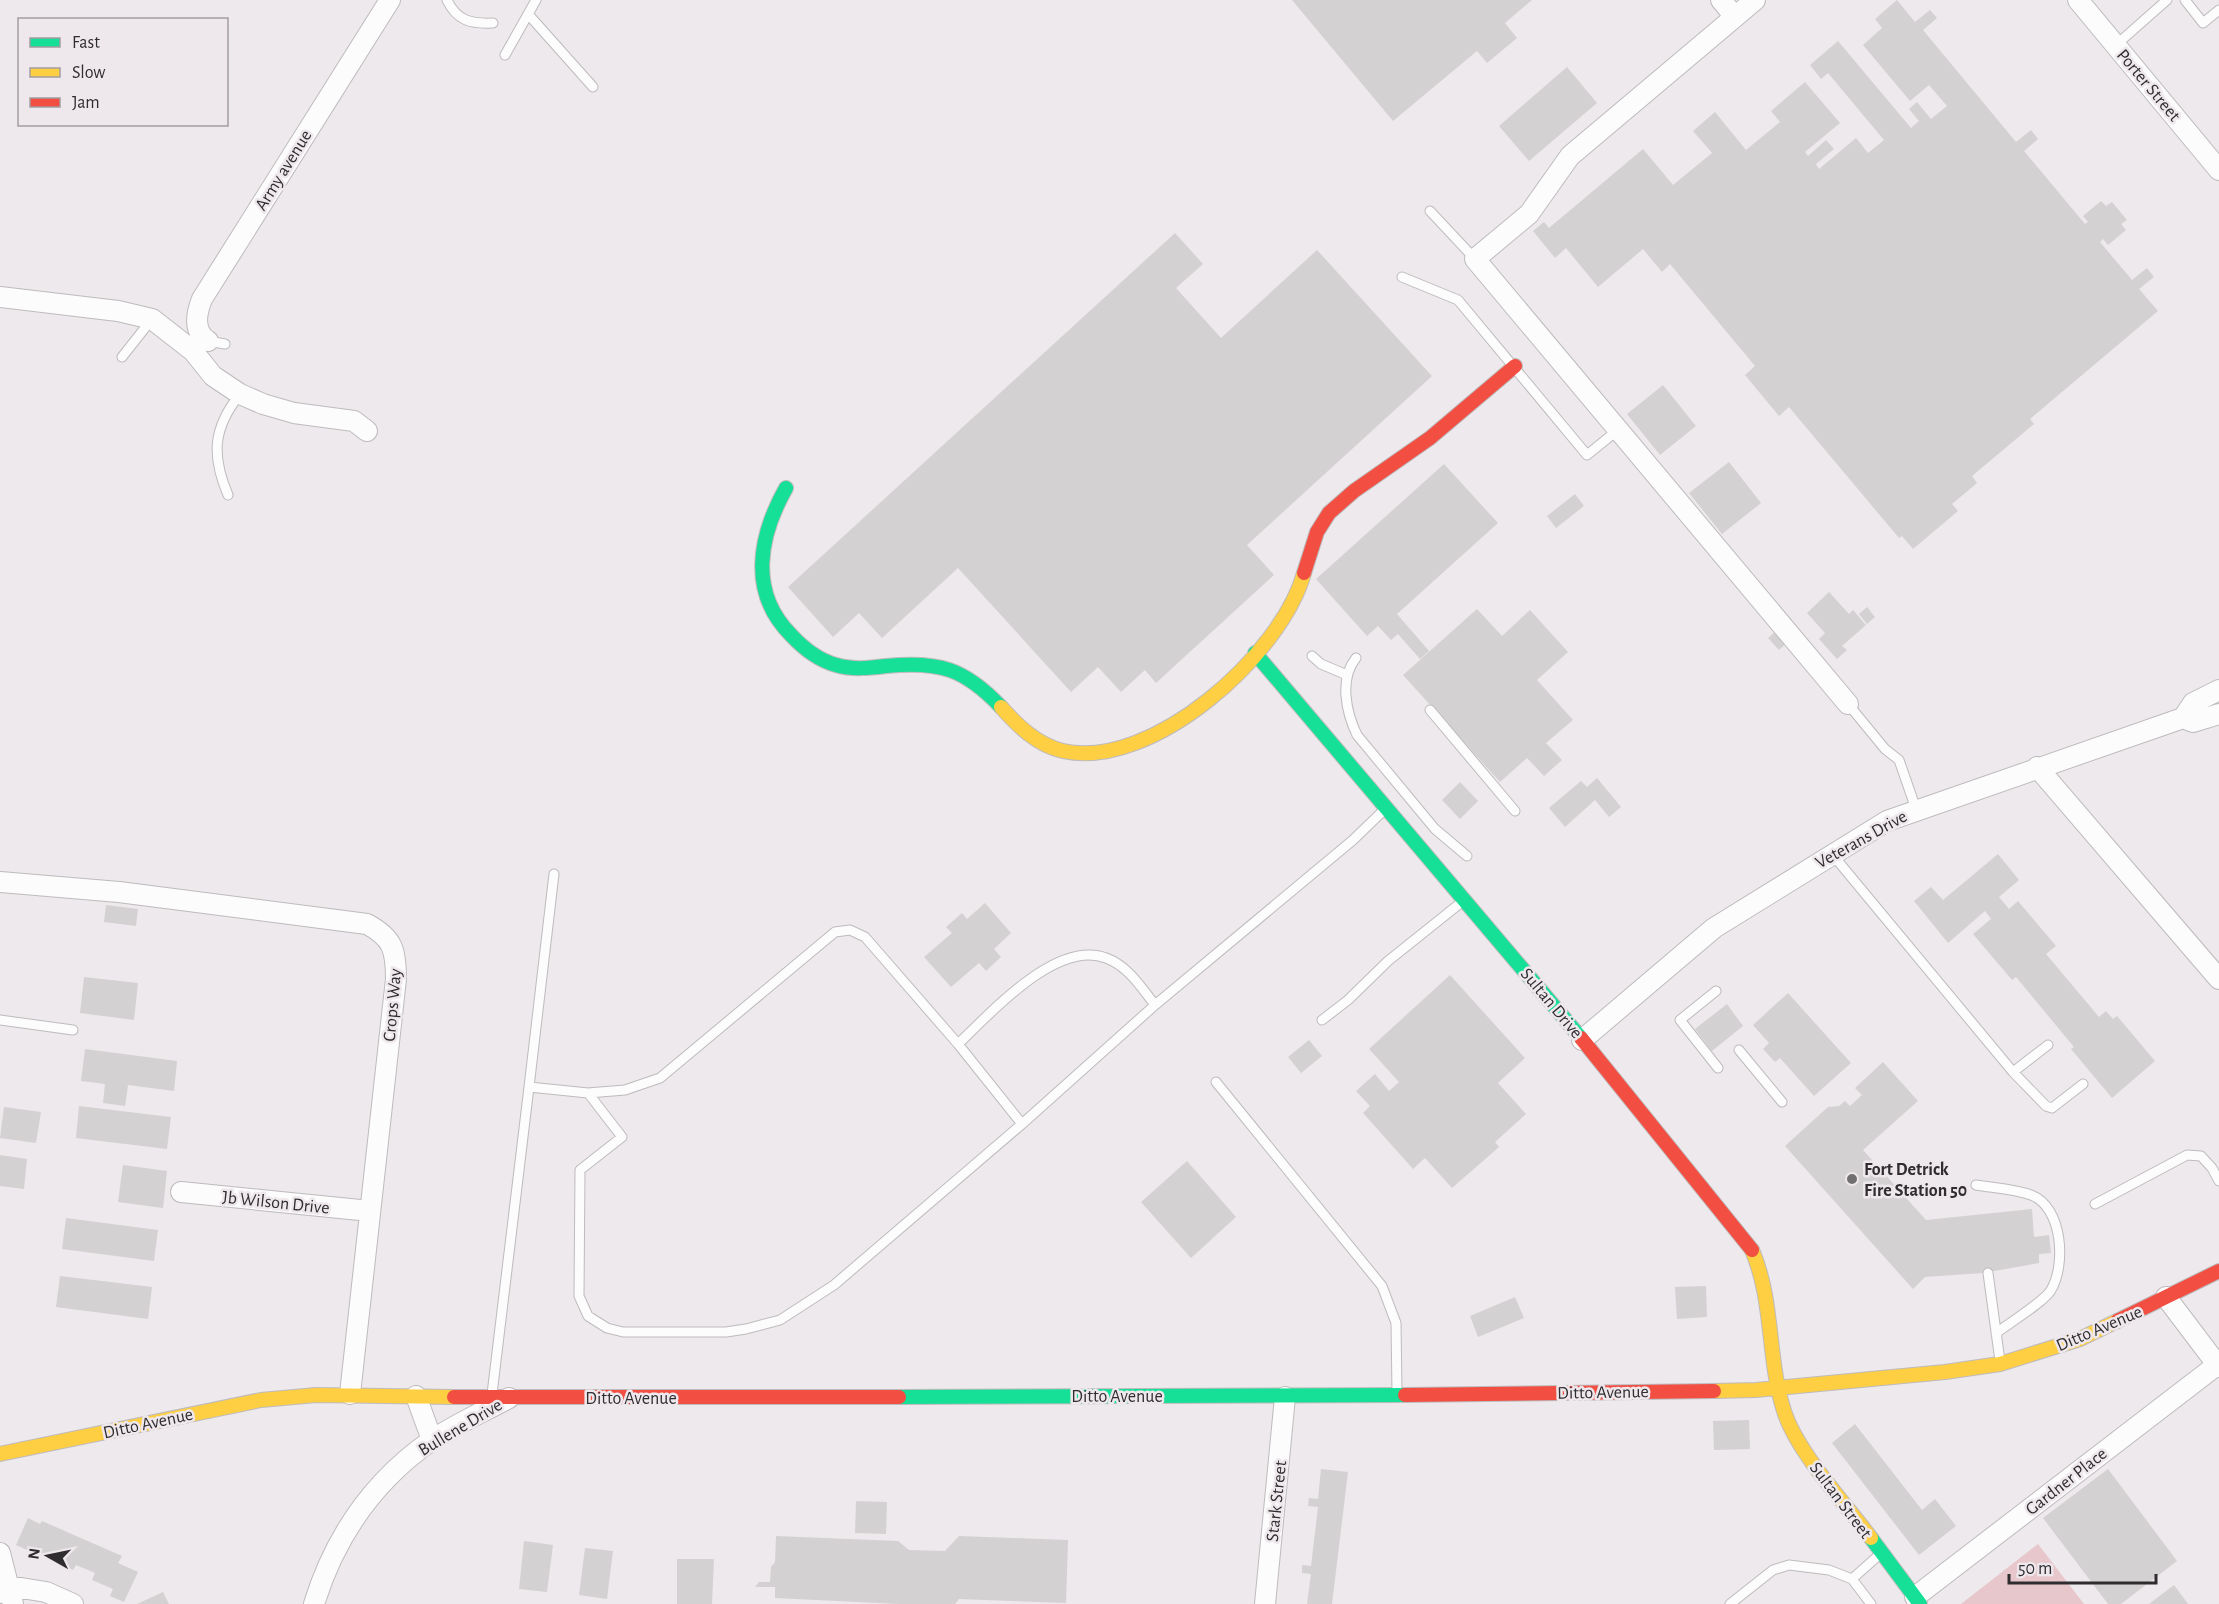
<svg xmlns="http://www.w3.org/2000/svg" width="2219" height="1604" viewBox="0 0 2219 1604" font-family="'Alegreya Sans',sans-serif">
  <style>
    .green { fill: #e8c7cc }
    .building { fill: #d4d1d3 }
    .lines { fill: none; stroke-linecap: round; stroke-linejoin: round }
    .lane-casing { stroke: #bebbbd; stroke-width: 11 }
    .street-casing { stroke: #bebbbd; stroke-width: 22 }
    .fast-casing { stroke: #bebbbd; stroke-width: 16 }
    .slow-casing { stroke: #bebbbd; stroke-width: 16 }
    .jam-casing { stroke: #bebbbd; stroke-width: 16 }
    .lane { stroke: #fcfcfc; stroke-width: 9 }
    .street { stroke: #fcfcfc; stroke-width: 20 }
    .fast { stroke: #16e098; stroke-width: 14 }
    .slow { stroke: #ffcf43; stroke-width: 14 }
    .jam { stroke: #f24e42; stroke-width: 14 }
    .poi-dot { fill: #726f71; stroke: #eee8ed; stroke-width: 2 }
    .labels { text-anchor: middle; stroke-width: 5; stroke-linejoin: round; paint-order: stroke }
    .street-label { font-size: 18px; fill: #2f2d2f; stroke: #eee8ed }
    .poi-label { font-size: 18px; font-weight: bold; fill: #2f2d2f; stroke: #eee8ed; text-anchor: start }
  </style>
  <rect width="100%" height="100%" fill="#ede9ec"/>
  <path class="green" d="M2038,1544L2084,1604H1961Z"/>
  <path class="building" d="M1292,0H1532L1505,23L1517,38L1487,63L1477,51L1393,121Z
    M1897,0L1915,22L1930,10L1937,18L1923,30L2016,142L2031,130L2038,139L2024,151L2085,224L2088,222L2083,216L2101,201L2106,206L2112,202L2127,220L2121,224L2126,230L2108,245L2103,239L2100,242L2132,280L2147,268L2154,277L2139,289L2158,311L2030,419L2034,424L1972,476L1977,483L1952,504L1958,511L1913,549L1902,536L1899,538L1789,407L1779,416L1745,375L1755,366L1670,264L1662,272L1643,249L1598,287L1566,248L1555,258L1533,231L1544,222L1549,228L1643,149L1673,185L1712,153L1693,131L1715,112L1746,150L1780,122L1771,111L1805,82L1840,123L1805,152L1808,156L1826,140L1834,149L1816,164L1819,169L1856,138L1868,153L1884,140L1828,73L1821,79L1810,65L1838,41L1911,128L1919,121L1909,109L1917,102L1931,119L1947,106L1929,85L1910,101L1863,45L1882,28L1875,19Z
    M1567,67L1597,103L1529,161L1499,126Z
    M1175,233L1203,264L1176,288L1221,338L1317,250L1432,376L1247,545L1274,575L1156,683L1145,670L1121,692L1098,667L1071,692L958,568L882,638L859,613L833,637L788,587Z
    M1663,385L1696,426L1660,455L1627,414Z
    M1729,462L1761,503L1722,534L1689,493Z
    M1444,464L1498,523L1397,614L1429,651L1420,659L1398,634L1391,640L1378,626L1367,636L1316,579Z
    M1575,494L1584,506L1556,528L1547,516Z
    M1829,592L1849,614L1853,610L1866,625L1842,646L1847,650L1837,659L1819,639L1825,633L1807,613Z
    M1867,607L1875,617L1867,624L1859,614Z
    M1477,609L1502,636L1530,610L1568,652L1537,680L1573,720L1546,743L1562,760L1544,776L1527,758L1500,782L1403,675Z
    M1789,619L1800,631L1779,650L1768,638Z
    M1597,778L1621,807L1609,817L1595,800L1565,827L1549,808L1581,781L1587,787Z
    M1460,782L1478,801L1460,819L1442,800Z
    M1998,854L2019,880L1999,897L2009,909L2018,901L2056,946L2046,954L2099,1017L2106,1011L2113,1019L2117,1016L2155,1061L2112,1098L2071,1049L2074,1047L2016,977L2012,980L1973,934L1991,919L1985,911L1948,943L1914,901L1931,887L1943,900Z
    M985,903L1011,933L994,949L1001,957L986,971L979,963L951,987L924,957L952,933L946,927L962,913L967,919Z
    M106,905L138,909L136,926L104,922Z
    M1450,975L1525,1058L1498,1083L1526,1114L1495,1142L1499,1147L1452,1188L1425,1158L1413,1169L1363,1113L1370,1106L1356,1091L1375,1074L1389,1091L1399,1082L1369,1049Z
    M84,977L138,983L134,1020L80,1013Z
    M1788,993L1851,1063L1814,1096L1780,1058L1775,1062L1763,1049L1769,1043L1753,1025Z
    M1727,1004L1743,1026L1712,1051L1695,1029Z
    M1309,1040L1322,1056L1301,1073L1288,1057Z
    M85,1049L177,1061L174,1091L128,1085L125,1106L103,1103L105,1084L81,1081Z
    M1883,1062L1918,1101L1863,1150L1926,1220L2032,1209L2034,1237L2049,1235L2051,1253L2039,1254V1263L1983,1273L1925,1277L1913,1289L1785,1146L1828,1107L1839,1106L1845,1101L1850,1106L1862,1095L1855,1088Z
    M79,1106L171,1117L167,1149L76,1138Z
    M4,1107L41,1112L36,1143L0,1138Z
    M0,1155L27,1159L24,1189L0,1186Z
    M1187,1161L1236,1217L1191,1258L1141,1202Z
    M123,1165L167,1171L163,1208L118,1202Z
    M66,1218L158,1230L154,1261L62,1249Z
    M60,1276L152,1287L148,1319L56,1307Z
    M1706,1286L1707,1317L1677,1319L1675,1287Z
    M1515,1297L1524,1318L1478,1337L1470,1316Z
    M1749,1420L1750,1449L1714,1450L1713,1421Z
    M1855,1424L1922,1510L1935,1499L1956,1526L1919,1555L1832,1443Z
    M1321,1469L1348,1472L1332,1604H1307L1311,1574L1302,1573V1565L1311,1566L1318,1507L1308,1506L1309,1498L1318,1499Z
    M2108,1469L2177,1561L2121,1604H2108L2043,1518Z
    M856,1501L887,1502L886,1534L855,1533Z
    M28,1518L40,1524L42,1521L122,1556L118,1563L138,1572L124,1602L110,1596L113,1589L92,1580L95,1573L76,1565L73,1570L16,1545Z
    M776,1536L898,1541L909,1550L945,1551L959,1536L1068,1540L1066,1603L959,1599L955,1604H898L775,1598V1587H755L759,1582H770L771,1567L775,1562Z
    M524,1541L553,1545L547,1592L519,1589Z
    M585,1548L613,1551L607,1599L579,1595Z
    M677,1559H714L712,1604H677Z
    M2174,1585L2188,1604H2149Z
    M163,1592L169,1604H137Z"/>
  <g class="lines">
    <defs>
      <path id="lane" d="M447,0C457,21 471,24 493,23
        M2185,0L2203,23L2219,10
        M528,14L593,87
        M2116,45L2167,0
        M505,55L536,0
        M1430,211L1475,259
        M1402,277L1458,300L1587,455L1619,429
        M208,341L225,344
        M122,357L152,319
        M228,495C211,455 213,428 240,394
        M1312,656L1321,664L1347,675
        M1356,658C1339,679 1346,712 1357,735L1435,829L1467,856
        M1848,704L1885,749L1899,760L1916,809
        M1430,710L1515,811
        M1832,854L2013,1072L2046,1106L2052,1108L2083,1084
        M1716,991L1680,1020L1718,1068
        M0,1020L73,1030
        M1322,1020L1348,1000L1388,961L1463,901
        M958,1044C990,1014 1056,939 1106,958C1128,966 1141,987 1155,1005
        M1739,1050L1782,1102
        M2013,1072L2048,1045
        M1216,1082L1382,1286L1396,1323L1397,1393
        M529,1087L554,874
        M588,1093L625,1090L660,1078L835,932L850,930L865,937L958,1044L1022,1124
        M1976,1185C1994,1188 2014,1189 2031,1195C2063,1207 2066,1265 2051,1290C2045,1301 2008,1324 1996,1333
        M2095,1204L2187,1155L2201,1156L2212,1168L2219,1181
        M1988,1273L2000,1361
        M492,1394L529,1087L588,1093L622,1137L580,1170L579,1296L588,1316L607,1328L623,1332H726L746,1329L780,1320L834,1285L1022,1124L1155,1005L1353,840L1385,809
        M1852,1579L1879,1555
        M1730,1604L1773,1570L1789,1565L1829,1570L1852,1579L1871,1604"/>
      <path id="street" d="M1721,0L1735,17
        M1755,0L1570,156L1529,214L1475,259L1848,704
        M2078,0L2219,170
        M0,297L118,311L152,319L193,351L213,376L240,394L263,404L294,413L354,421L367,431
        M208,341C193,332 196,314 202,299L390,0
        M2183,718L2193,722L2219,714
        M2037,767L2219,979
        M0,882L119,892L367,924C393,938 396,950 396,979L350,1394
        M1582,1040L1714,928L1887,821L2183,718L2193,703L2219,690
        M181,1192L370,1211
        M2166,1297L2219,1367
        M416,1396L432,1440
        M0,1553L13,1604
        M0,1593L9,1586L46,1592L73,1604
        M1915,1597L2217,1365
        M314,1604C335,1536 373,1481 432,1440C456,1424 483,1412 509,1398
        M1265,1604L1285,1397"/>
      <path id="fast" d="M786,488C759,536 748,592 791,635C804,649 818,660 836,665C852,670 870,668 886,666C939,661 964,668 1001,707
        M1255,653L1581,1038
        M899,1397L1405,1395
        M1871,1538L1920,1604"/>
      <path id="slow" d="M1001,707C1018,726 1037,745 1063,751C1152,771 1282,654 1304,573
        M1752,1250C1774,1301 1767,1358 1784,1411C1797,1452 1844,1502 1871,1538
        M1714,1391L1756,1390L1945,1372L2000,1364L2080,1339L2117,1321
        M0,1454L261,1400L316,1395L454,1397"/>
      <path id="jam" d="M1304,573L1317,532L1329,513L1354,491L1430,438L1515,366
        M1581,1038L1752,1250
        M2117,1321L2219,1271
        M1405,1395L1714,1391
        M454,1397H899"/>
    </defs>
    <use href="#lane" class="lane-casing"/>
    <use href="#street" class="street-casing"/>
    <use href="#fast" class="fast-casing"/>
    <use href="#slow" class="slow-casing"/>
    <use href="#jam" class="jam-casing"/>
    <use href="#lane" class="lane"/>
    <use href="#street" class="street"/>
    <use href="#fast" class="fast"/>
    <use href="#slow" class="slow"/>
    <use href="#jam" class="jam"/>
  </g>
  <circle class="poi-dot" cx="1852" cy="1179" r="6"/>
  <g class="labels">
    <g class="street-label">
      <text transform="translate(2149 85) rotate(50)" y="6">Porter Street</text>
      <text transform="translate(283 170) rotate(-58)" y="6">Army avenue</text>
      <text transform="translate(1861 839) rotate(-29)" y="6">Veterans Drive</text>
      <text transform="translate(1552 1003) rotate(50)" y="6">Sultan Drive</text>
      <text transform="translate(392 1005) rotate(-85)" y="6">Crops Way</text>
      <text transform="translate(276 1202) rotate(6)" y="6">Jb Wilson Drive</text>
      <text transform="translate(2099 1328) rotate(-23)" y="6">Ditto Avenue</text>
      <text transform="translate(1603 1392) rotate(-1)" y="6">Ditto Avenue</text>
      <text x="1117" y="1402">Ditto Avenue</text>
      <text x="631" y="1404">Ditto Avenue</text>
      <text transform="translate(148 1423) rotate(-12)" y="6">Ditto Avenue</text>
      <text transform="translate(460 1427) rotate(-31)" y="6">Bullene Drive</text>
      <text transform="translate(2066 1481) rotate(-38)" y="6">Gardner Place</text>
      <text transform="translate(1841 1500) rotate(53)" y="6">Sultan Street</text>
      <text transform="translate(1276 1501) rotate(-84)" y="6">Stark Street</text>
    </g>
    <g class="poi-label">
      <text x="1864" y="1175">Fort Detrick<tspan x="1864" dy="21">Fire Station 50</tspan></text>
    </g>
  </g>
  <rect x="18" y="18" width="210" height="108" fill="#eee8ed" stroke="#a29da1" stroke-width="1.5"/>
  <rect x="30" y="38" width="30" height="9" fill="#16e098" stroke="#a29da1" stroke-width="1.5"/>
  <text x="72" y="48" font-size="18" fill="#2f2d2f">Fast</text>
  <rect x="30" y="68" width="30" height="9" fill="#ffcf43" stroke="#a29da1" stroke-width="1.5"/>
  <text x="72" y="78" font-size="18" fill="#2f2d2f">Slow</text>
  <rect x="30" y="98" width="30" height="9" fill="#f24e42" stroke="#a29da1" stroke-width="1.5"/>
  <text x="72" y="108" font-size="18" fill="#2f2d2f">Jam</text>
  <g transform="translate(48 1556) rotate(279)" stroke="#eee8ed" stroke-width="4.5" paint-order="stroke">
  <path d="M0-4.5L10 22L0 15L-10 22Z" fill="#2f2d2f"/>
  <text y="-9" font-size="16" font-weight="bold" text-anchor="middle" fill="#2f2d2f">N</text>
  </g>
  <path d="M2009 1574v9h147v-9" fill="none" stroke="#2f2d2f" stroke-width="3"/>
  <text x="2018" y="1574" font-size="18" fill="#2f2d2f" stroke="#eee8ed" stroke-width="4.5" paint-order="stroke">50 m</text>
</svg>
